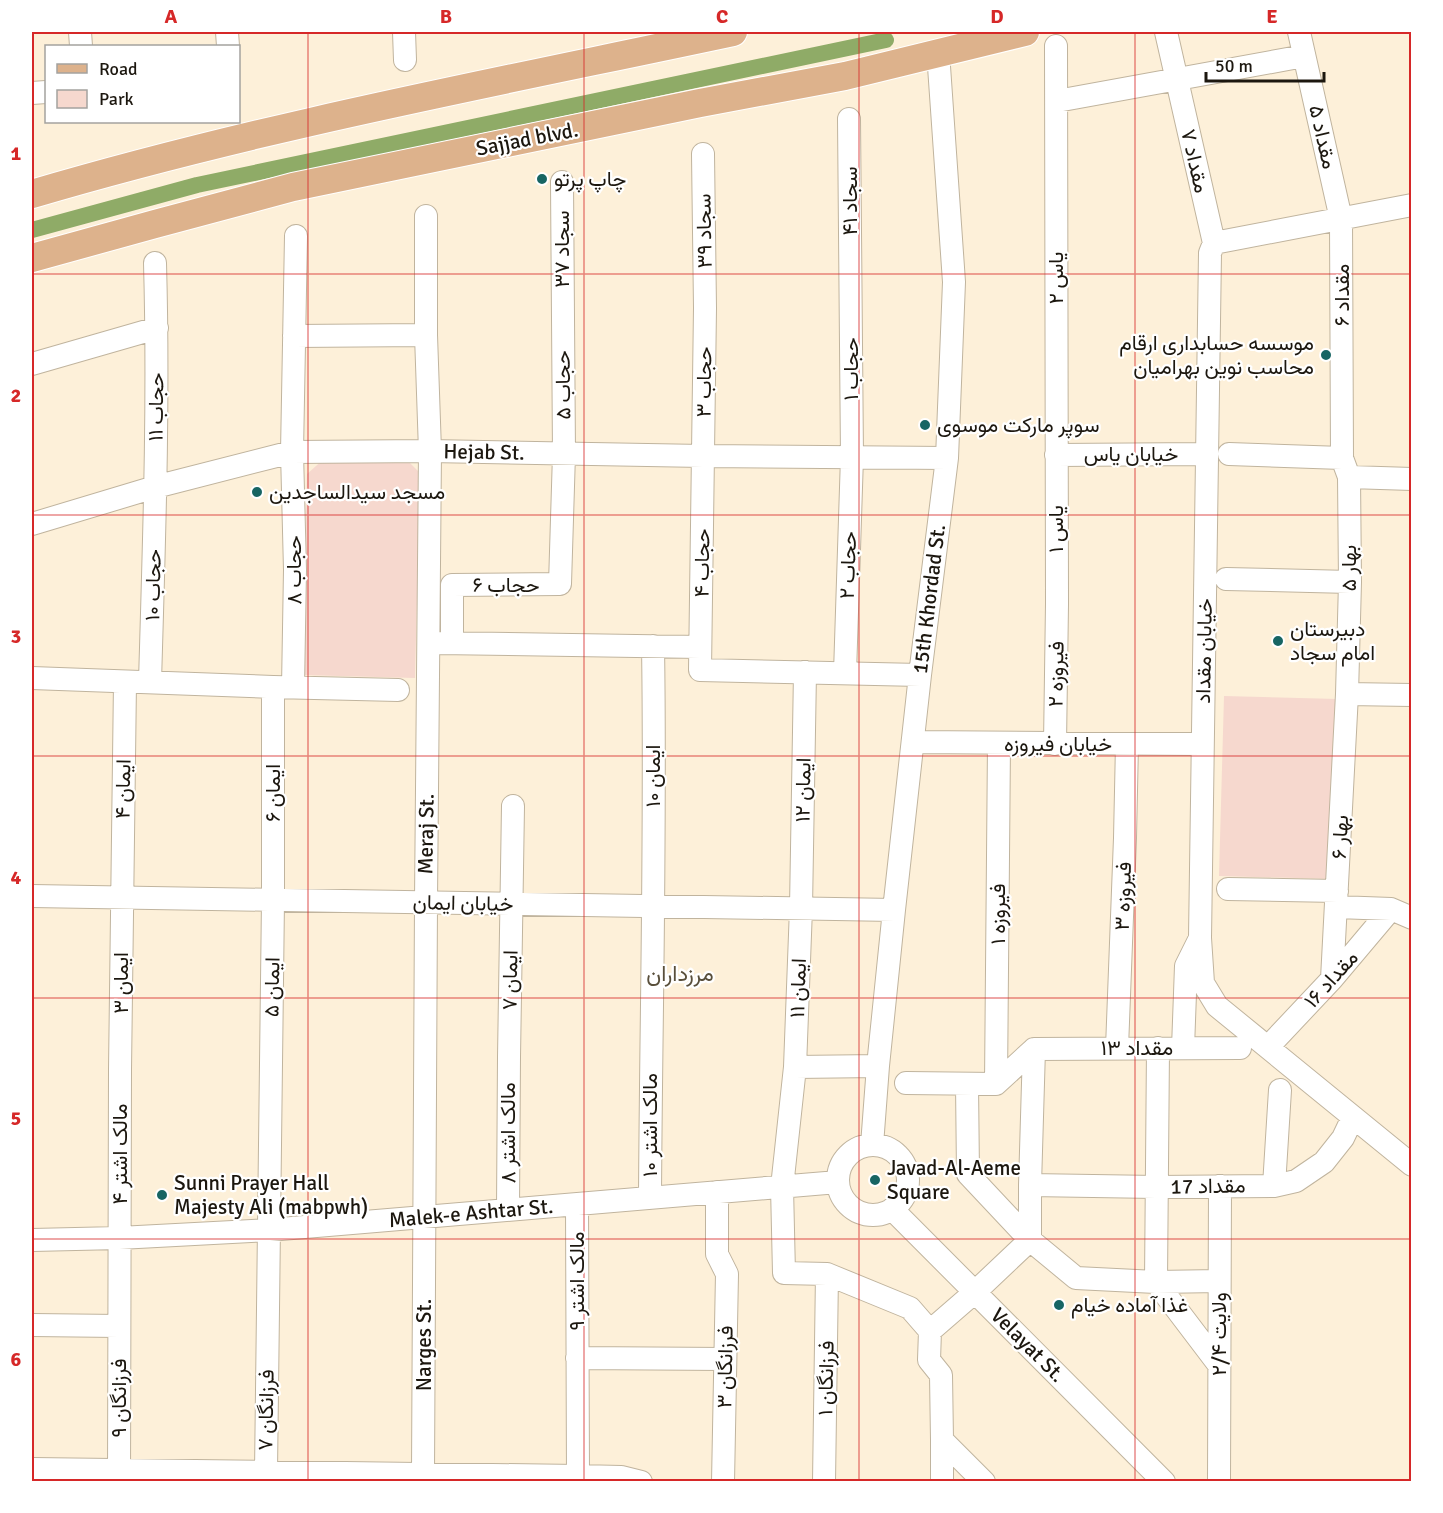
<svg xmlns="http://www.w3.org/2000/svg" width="1443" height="1513" viewBox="0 0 1443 1513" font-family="Signika,Vazirmatn,sans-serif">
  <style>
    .green { fill: #f6d8ce }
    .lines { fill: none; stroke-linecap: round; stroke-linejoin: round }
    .canal { stroke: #8fab67; stroke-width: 16 }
    .minor-casing { stroke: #c0b49e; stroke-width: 24 }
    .major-casing { stroke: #fff; stroke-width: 30 }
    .minor { stroke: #fff; stroke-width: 22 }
    .major { stroke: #ddb28c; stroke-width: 28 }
    .grid { fill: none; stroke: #d62828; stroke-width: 1.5; stroke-opacity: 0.55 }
    .poi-dot { fill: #176563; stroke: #fff; stroke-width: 2 }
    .labels { text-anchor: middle; stroke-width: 4.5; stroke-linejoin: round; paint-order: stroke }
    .street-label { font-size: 21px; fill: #1c170f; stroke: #fff }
    .poi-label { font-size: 21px; fill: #1c170f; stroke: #fff; text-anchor: start }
    .neighbourhood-label { font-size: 22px; fill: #594f3b; stroke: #fff }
    .neatline { fill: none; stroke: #d62828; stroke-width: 2 }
    .grid-label { font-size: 20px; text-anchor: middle; font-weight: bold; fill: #d62828 }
  </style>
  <rect width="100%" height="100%" fill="#fdf0d9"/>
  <path class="green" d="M325,458L407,460L420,473L415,678L302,675L307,474Z
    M1224,696L1338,699L1333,879L1219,876Z"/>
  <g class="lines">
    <path class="canal" d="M32,230L197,185L886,40"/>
    <defs>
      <path id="minor" d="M80,32L81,46
        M227,32L228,46
        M404,32L405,60
        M1166,32L1214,243
        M1299,32L1341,219L1342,458L1349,477L1350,582L1347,694L1332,979
        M32,93L46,92
        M1057,101L1304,56
        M703,154L705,308L700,670L920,675
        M1412,205L1214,243L1210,253L1200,938L1203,983L1217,1006L1412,1165
        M294,336L426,335
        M32,364L157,328
        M1229,454L1342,458
        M1056,455L1206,454
        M1349,477L1412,479
        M32,524L155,487L292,452L430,451L703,456L947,458
        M1226,579L1350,582
        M438,643L700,647
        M452,643V585L560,584L564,454L562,182
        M805,672L801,908L795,1067L782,1187L784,1273L827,1274L910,1308L930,1331L929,1360L941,1375L942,1440
        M845,673L852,457L849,119
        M32,678L273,687L398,690
        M150,682C154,543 159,403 155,263
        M293,687L295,570L292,452L296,236
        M1347,694L1412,695
        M914,742L1202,744
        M1055,744L1057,604L1056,46
        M1228,889L1337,891
        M32,896L894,910
        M1337,907L1391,909L1412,918
        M1268,1047L1332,979L1391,909
        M1117,1048L1125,838L1127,744
        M1158,1048L1156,1282L1219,1365
        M1183,1048L1186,966L1199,940
        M1034,1049L1240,1048
        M795,1067L878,1066
        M906,1083L996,1084L1034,1049
        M967,1084L968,1174L1030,1240L1076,1278L1156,1282L1219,1281
        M996,1084L999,743
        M872,1145L878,1066L894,910L920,675L947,458L954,282L938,52
        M838 1180a35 35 0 1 1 70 0a35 35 0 1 1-70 0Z
        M1030,1185L1156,1187L1274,1186L1296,1181L1324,1162L1343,1138L1353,1117
        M1274,1186L1280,1090
        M717,1192V1254L727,1274L723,1482
        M650,1198C651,1014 656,830 653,646
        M577,1204L578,1476
        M508,1209L509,1057L513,806
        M892,1209L1164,1482
        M32,1240L119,1238L269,1230L838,1182
        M1030,1240V1185L1034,1049
        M32,1325L119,1326
        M930,1331L975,1292L1030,1240
        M577,1358L725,1359
        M32,1469L578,1476L621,1477L641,1482
        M266,1472L273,900V687
        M423,1474L426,902L430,451L426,335V216
        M119,1482L120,1070L125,682
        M824,1482L827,1274
        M942,1482V1440L984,1482
        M1219,1482L1220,1186"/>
      <path id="major" d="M32,194C262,126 498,82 733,32
        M32,258L155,224L293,187L700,103L845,76L1025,32"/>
    </defs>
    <use href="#minor" class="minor-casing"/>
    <use href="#major" class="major-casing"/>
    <use href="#minor" class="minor"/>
    <use href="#major" class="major"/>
  </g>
  <path class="grid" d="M308,32V1482M584,32V1482M859,32V1482M1135,32V1482M32,274H1412M32,515H1412M32,756H1412M32,998H1412M32,1239H1412"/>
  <g class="poi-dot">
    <circle cx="542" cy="179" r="6"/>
    <circle cx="1326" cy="355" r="6"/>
    <circle cx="925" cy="425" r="6"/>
    <circle cx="257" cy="492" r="6"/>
    <circle cx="1278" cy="641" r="6"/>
    <circle cx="875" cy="1180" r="6"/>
    <circle cx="162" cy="1195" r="6"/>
    <circle cx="1059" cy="1305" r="6"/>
  </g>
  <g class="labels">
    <g class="street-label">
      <text transform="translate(1323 137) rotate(77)" y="7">مقداد ۵</text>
      <text transform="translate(527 139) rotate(-11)" y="7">Sajjad blvd.</text>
      <text transform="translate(1195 161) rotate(77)" y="7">مقداد ۷</text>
      <text transform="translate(850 201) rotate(-90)" y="7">سجاد ۴۱</text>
      <text transform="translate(704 231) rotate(-91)" y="7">سجاد ۳۹</text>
      <text transform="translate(562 249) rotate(-90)" y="7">سجاد ۳۷</text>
      <text transform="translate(1056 278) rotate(-90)" y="7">یاس ۲</text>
      <text transform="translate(1342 295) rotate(-90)" y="7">مقداد ۶</text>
      <text transform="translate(851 369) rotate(-90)" y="7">حجاب ۱</text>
      <text transform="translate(704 382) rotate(-89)" y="7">حجاب ۳</text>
      <text transform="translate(563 385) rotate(-91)" y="7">حجاب ۵</text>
      <text transform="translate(156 407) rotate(-89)" y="7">حجاب ۱۱</text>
      <text transform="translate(484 452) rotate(1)" y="7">Hejab St.</text>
      <text x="1131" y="461">خیابان یاس</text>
      <text transform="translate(1056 529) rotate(-90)" y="7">یاس ۱</text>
      <text transform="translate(702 563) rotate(-89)" y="7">حجاب ۴</text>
      <text transform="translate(848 565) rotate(-88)" y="7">حجاب ۲</text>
      <text transform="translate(1349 568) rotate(-90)" y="7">بهار ۵</text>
      <text transform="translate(294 570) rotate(-90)" y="7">حجاب ۸</text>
      <text transform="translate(153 585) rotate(-89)" y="7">حجاب ۱۰</text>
      <text x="506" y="592">حجاب ۶</text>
      <text transform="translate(929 599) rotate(-83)" y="7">15th Khordad St.</text>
      <text transform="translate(1204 651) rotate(-89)" y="7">خیابان مقداد</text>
      <text transform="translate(1056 674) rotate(-89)" y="7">فیروزه ۲</text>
      <text x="1058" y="751">خیابان فیروزه</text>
      <text transform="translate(653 776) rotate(-90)" y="7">ایمان ۱۰</text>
      <text transform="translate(123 789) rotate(-89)" y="7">ایمان ۴</text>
      <text transform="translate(803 790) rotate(-89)" y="7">ایمان ۱۲</text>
      <text transform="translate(273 793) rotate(-90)" y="7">ایمان ۶</text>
      <text transform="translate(426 834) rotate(-89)" y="7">Meraj St.</text>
      <text transform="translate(1340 837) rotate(-87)" y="7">بهار ۶</text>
      <text transform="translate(1123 896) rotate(-88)" y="7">فیروزه ۳</text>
      <text transform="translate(463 903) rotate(1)" y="7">خیابان ایمان</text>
      <text transform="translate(998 914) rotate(-90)" y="7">فیروزه ۱</text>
      <text transform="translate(1331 979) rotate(-48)" y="7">مقداد ۱۶</text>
      <text transform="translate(510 980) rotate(-89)" y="7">ایمان ۷</text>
      <text transform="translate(121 983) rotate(-90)" y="7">ایمان ۳</text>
      <text transform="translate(272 987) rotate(-89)" y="7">ایمان ۵</text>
      <text transform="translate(798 988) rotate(-88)" y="7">ایمان ۱۱</text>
      <text x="1137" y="1055">مقداد ۱۳</text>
      <text transform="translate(650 1125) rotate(-90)" y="7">مالک اشتر ۱۰</text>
      <text transform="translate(508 1133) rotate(-90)" y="7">مالک اشتر ۸</text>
      <text transform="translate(120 1154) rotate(-90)" y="7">مالک اشتر ۴</text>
      <text transform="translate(1208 1186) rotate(-1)" y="7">مقداد 17</text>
      <text transform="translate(471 1213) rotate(-5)" y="7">Malek-e Ashtar St.</text>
      <text transform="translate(577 1281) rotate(-90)" y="7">مالک اشتر ۹</text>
      <text transform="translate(1219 1334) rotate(-90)" y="7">ولایت ۲/۴</text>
      <text transform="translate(424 1345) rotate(-90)" y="7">Narges St.</text>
      <text transform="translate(1028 1345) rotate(45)" y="7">Velayat St.</text>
      <text transform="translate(725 1367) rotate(-89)" y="7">فرزانگان ۳</text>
      <text transform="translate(826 1378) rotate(-89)" y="7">فرزانگان ۱</text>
      <text transform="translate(119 1398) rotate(-90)" y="7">فرزانگان ۹</text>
      <text transform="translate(266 1410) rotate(-89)" y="7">فرزانگان ۷</text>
    </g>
    <g class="poi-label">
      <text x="554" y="186">چاپ پرتو</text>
      <text x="1314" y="350" text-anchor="end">موسسه حسابداری ارقام<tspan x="1314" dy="24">محاسب نوین بهرامیان</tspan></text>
      <text x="937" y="432">سوپر مارکت موسوی</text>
      <text x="269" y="499">مسجد سیدالساجدین</text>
      <text x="1290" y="636">دبیرستان<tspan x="1290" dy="24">امام سجاد</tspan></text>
      <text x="887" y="1175">Javad-Al-Aeme<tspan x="887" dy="24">Square</tspan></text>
      <text x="174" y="1190">Sunni Prayer Hall<tspan x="174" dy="24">Majesty Ali (mabpwh)</tspan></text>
      <text x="1071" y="1312">غذا آماده خیام</text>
    </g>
    <g class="neighbourhood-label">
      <text x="680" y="981">مرزداران</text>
    </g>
  </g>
  <rect width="1443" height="1513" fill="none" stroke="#ffffff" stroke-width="66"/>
  <rect x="45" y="45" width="195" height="78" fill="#ffffff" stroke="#a4a29f" stroke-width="1.5"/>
  <rect x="57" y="64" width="30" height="9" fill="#ddb28c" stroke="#a4a29f" stroke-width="1.5"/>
  <text x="99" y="75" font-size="18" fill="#1c170f">Road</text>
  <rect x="57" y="90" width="30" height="18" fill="#f6d8ce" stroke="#a4a29f" stroke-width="1.5"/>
  <text x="99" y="105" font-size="18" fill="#1c170f">Park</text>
  <path d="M1206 72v9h118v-9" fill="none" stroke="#1c170f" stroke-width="3"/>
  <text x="1215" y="72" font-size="18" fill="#1c170f" stroke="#ffffff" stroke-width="4.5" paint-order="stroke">50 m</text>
  <rect x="33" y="33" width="1377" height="1447" class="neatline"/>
  <g class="grid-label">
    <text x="171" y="23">A</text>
    <text x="446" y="23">B</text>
    <text x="722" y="23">C</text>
    <text x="997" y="23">D</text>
    <text x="1272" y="23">E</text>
    <text x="16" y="160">1</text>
    <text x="16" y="402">2</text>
    <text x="16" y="643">3</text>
    <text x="16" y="884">4</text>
    <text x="16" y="1125">5</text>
    <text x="16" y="1366">6</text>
  </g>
</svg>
